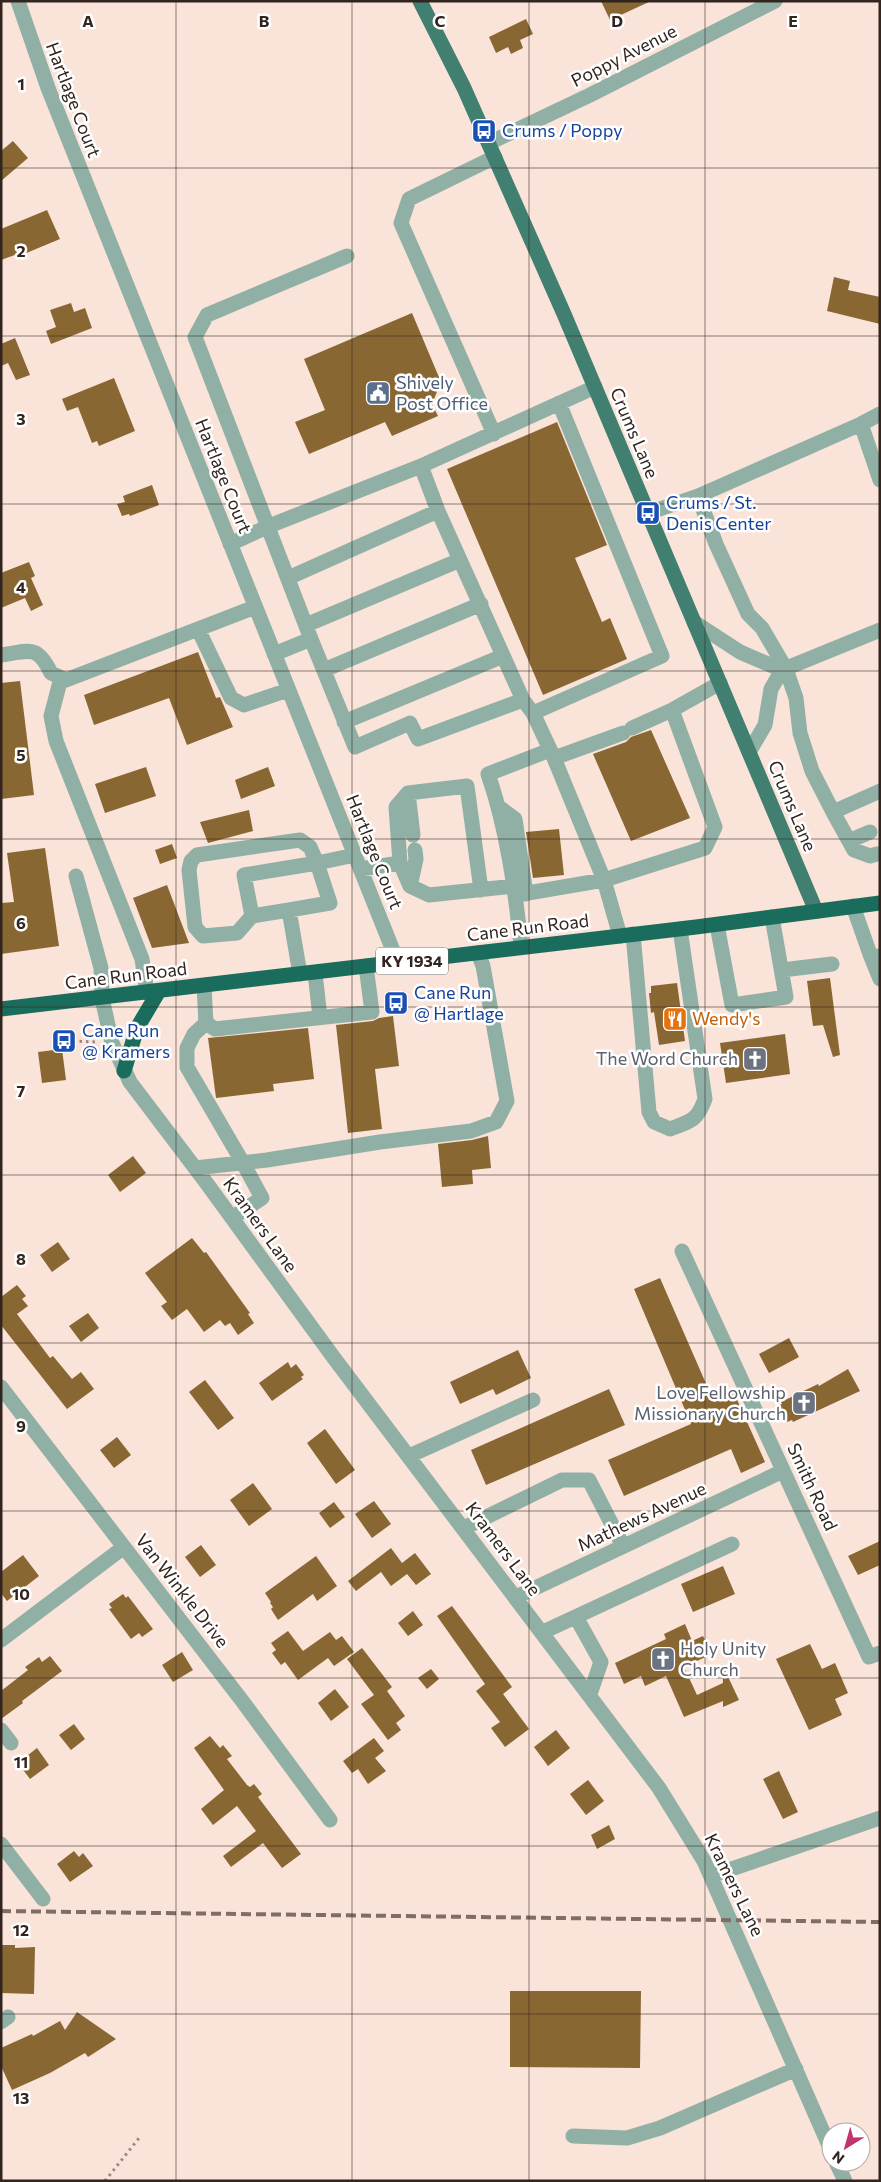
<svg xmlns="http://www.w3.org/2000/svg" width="881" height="2182" viewBox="0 0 881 2182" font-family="Commissioner,sans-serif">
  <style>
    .building { fill: #896733 }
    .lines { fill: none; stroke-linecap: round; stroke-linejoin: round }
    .path { stroke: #9b8880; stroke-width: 3; stroke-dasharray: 2.5 4; stroke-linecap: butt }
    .minor { stroke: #90b0a6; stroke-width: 15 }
    .major { stroke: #417f70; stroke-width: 15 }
    .highway { stroke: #1a6d5c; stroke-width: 15 }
    .rail { stroke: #7f6d66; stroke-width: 4; stroke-dasharray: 10 5; stroke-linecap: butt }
    .grid { fill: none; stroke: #32241e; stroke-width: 1; stroke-opacity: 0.55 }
    .labels { text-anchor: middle; stroke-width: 5; stroke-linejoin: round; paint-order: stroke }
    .shield { fill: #fff; stroke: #706662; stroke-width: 1 }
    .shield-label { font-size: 16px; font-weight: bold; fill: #32241e }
    .street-label { font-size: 18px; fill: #32241e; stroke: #fff }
    .transit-label { font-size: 18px; fill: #164399; stroke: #fff; text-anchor: start }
    .service-label { font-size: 18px; fill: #4e5e75; stroke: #fff; text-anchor: start }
    .food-label { font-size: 18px; fill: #c56008; stroke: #fff; text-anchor: start }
    .worship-label { font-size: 18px; fill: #5b616d; stroke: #fff; text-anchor: end }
    .grid-label { font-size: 16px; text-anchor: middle; font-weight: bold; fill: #32241e; stroke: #fff; stroke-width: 5; stroke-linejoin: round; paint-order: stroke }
  </style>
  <rect width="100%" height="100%" fill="#fae3d9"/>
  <path class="building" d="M601,1H651L610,20Z
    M526,19L533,34L520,40L523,48L511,54L508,47L496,53L489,37Z
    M13,141L28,158L1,181V151Z
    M47,210L60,239L24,254L23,252L1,260V229Z
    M834,277L850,281L848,290L880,297V324L827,311Z
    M71,303L74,312L85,308L92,328L51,344L46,331L56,327L50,310Z
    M412,313L441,382L432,404L438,416L392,436L385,422L309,454L295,422L325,410L304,359Z
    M15,338L30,375L16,380L8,363L1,366V344Z
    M114,378L135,431L99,446L97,441L92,443L78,407L67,411L62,399Z
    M557,422L607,545L575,558L602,622L610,618L627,659L543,695L447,469Z
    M152,485L159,505L130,516L129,514L122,516L117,504L125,502L123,496Z
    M29,562L35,576L31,578L43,605L31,611L25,598L1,608V573Z
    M198,652L216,698L220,697L233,727L187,745L169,698L94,725L84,695Z
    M20,681L34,795L1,799V683Z
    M651,730L690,818L631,841L593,754L626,742L631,737Z
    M146,767L156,796L105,813L95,784Z
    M268,767L275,786L241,799L235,780Z
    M249,810L253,831L208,843L200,822Z
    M559,829L564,875L533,878L526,832Z
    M172,844L177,858L160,864L155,850Z
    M45,848L59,946L1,954V903L14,902L7,853Z
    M167,885L189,943L152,948L133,898Z
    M830,978L840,1055L833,1057L823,1025L813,1026L807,981Z
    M677,983L685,1041L659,1045L654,1012L651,1013L649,993H651V986Z
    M393,1016L399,1066L375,1069L382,1129L348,1133L336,1025L373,1021L379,1018Z
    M308,1028L314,1079L273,1084L274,1091L216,1098L208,1038Z
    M785,1034L790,1074L726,1083L720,1043Z
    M62,1049L66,1080L42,1083L38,1052Z
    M488,1136L491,1168L472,1170L473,1184L442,1187L438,1144L472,1140Z
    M133,1156L146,1173L120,1192L108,1175Z
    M192,1238L204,1253L206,1252L250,1313L248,1314L254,1323L238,1335L230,1323L225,1326L220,1320L204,1332L187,1309L172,1320L161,1306L167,1302L145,1273Z
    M58,1242L70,1259L52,1272L40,1255Z
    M660,1278L714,1402L734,1393L765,1462L741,1473L731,1449L624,1496L608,1460L691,1424L634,1289Z
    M17,1285L26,1296L22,1299L28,1306L17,1314L50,1358L53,1356L72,1379L81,1372L94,1389L67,1409L1,1325V1297Z
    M88,1313L99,1328L81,1342L69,1326Z
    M789,1338L799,1357L769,1373L759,1354Z
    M518,1350L531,1378L496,1395L493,1389L460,1404L450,1382Z
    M288,1362L291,1368L296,1364L304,1375L301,1377L303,1379L272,1401L259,1383Z
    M848,1369L860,1391L793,1422L792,1420L787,1422L779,1405L782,1404L781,1402L818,1384L819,1386Z
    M205,1380L234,1418L218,1430L189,1392Z
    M609,1389L625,1425L486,1485L471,1450Z
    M325,1429L355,1470L336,1484L307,1443Z
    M117,1437L131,1455L114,1468L100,1450Z
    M253,1483L272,1509L249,1526L230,1500Z
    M374,1501L391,1524L372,1538L355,1514Z
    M334,1502L345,1517L330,1528L319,1513Z
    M880,1541V1565L858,1575L848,1556Z
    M201,1545L216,1565L200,1577L185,1557Z
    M391,1548L402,1563L415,1553L431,1574L416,1585L407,1574L391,1586L381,1572L356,1591L348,1581Z
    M23,1555L39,1576L7,1601L1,1593V1572Z
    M316,1556L337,1586L317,1601L313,1594L278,1620L271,1609L273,1607L270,1603L271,1602L265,1593Z
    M723,1566L735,1594L693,1612L681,1584Z
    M123,1594L126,1598L128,1596L153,1629L142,1637L139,1633L131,1639L109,1609L112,1608L109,1604Z
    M452,1606L512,1687L503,1694L529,1729L505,1747L491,1728L500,1722L476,1691L485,1684L437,1616Z
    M413,1611L423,1625L408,1636L398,1623Z
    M685,1624L692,1641L703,1636L712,1654L684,1667L697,1695L723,1683L722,1664L739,1700L723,1707V1701L684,1717L666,1676L645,1686L641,1676L624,1684L615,1663L666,1639L664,1634Z
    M288,1631L303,1651L330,1632L336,1640L342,1636L354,1652L334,1666L328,1658L298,1680L285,1662L281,1665L272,1653L276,1650L271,1643Z
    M810,1644L822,1669L835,1663L848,1693L835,1699L842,1715L809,1730L776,1659Z
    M362,1648L392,1687L387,1691L405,1716L396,1723L401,1730L388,1740L361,1704L374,1695L347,1659Z
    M182,1652L193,1670L173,1682L162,1665Z
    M50,1656L62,1671L22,1701L23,1703L1,1719V1691L28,1670L25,1667L39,1657L42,1662Z
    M431,1669L439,1679L427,1689L418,1678Z
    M335,1689L349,1707L331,1721L318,1703Z
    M74,1724L85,1739L71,1750L59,1735Z
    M556,1730L570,1748L548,1766L534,1747Z
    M210,1736L220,1748L223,1745L232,1756L227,1759L247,1785L250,1787L254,1784L262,1794L258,1797L301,1854L282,1868L263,1843L231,1867L223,1856L256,1831L237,1806L213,1825L201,1809L224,1790L194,1748Z
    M374,1738L384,1751L375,1758L386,1771L368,1784L358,1769L352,1773L343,1761Z
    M37,1748L49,1765L30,1779L18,1763Z
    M779,1771L798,1812L783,1819L763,1779Z
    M588,1780L604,1801L586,1815L570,1794Z
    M609,1825L615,1839L597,1849L591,1835Z
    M74,1851L79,1857L83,1853L93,1866L70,1882L57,1864Z
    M1,1945H15V1948L35,1947L34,1994L1,1993Z
    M510,1991H641L640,2068L510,2067Z
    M77,2012L116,2039L88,2057L85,2053L50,2073L12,2090L1,2066V2048L32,2034L33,2036L60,2021L65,2030Z"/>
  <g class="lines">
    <path class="path" d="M73,1041L96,1042
      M105,2181L139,2138"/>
    <path class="minor" d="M18,1L48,88L398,963
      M489,143L590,95L775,1
      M861,424L880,414
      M494,434L401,223L409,199L495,157
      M421,466L438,511L523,700
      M698,496L716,544L748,614L762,628L786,669L796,698L800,733L812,771L833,812L880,791
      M648,513L698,496L861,424L880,480
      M230,544L269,526L421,466L595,387
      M288,578L438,511
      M694,622L740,652L782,670L771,689L765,725L749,752
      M306,625L460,560
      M198,629L231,698L244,705L288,690
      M311,639L195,337L207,315L347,256
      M274,654L311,639L355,747L410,723L418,739L523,700L533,713L554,758L604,880L620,936
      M1,655C30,651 37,644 51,673L66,680L255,607
      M324,670L481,604
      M782,670L880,630
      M61,678L51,716L56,741L142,959L147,993
      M533,713L662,656L559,403
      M344,722L503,656
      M632,728L672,710L720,683
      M554,758L623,733
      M408,793L413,835
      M499,807L515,819L526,894
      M833,812L854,850L870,856L877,854
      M849,841L870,832
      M400,863L396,807L408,793L467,786L481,890
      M360,869L400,863L410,886L429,895L514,886
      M76,876L101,968L102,998L112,1043L130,1082L205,1181L334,1358L659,1788L704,1861L831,2150
      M410,886L416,859L415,850
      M516,895L604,880L705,848L715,827L672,710
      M853,906L871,957L880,956
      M289,910L252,916L244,875L317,863L330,903L289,910L300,974
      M252,916L237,933L203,936L195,927L189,870L191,861L197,855L300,840L310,847L317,863L355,855
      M717,925L732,1005L786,997L772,917
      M633,934L649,1112L654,1122L670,1129C691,1121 697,1121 705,1099L680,929
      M521,946C515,888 507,829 488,774L550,750
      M871,957L880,979
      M782,970L832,964
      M315,973L320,1017
      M204,986L206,1023L194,1034L187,1048V1067L243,1163L262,1198L232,1218
      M206,1023L215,1029L372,1012L366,966
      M195,1168L267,1160L380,1142L471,1131L496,1122L507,1101L483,966L478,953
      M682,1251L869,1657L880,1653
      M1,1387L243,1702L330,1820
      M409,1456L533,1400
      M464,1528L562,1480H589L623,1546
      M516,1597L783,1471
      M576,1617L601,1662L590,1694
      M543,1632L732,1544
      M1,1640L124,1547
      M1,1730L11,1743
      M1,1844L43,1899
      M711,1876L880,1818
      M1,2022L8,2017
      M573,2136L627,2138L660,2128L796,2069
      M836,2162L845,2181"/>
    <path class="major" d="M420,1L464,88L564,314L816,911"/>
    <path class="highway" d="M1,1009L696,927L880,903
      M124,1071L137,1028L159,991"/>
    <path class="rail" d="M1,1911L880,1922"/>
  </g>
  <path class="grid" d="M176,1V2181M352,1V2181M529,1V2181M705,1V2181M1,168H880M1,336H880M1,504H880M1,671H880M1,839H880M1,1007H880M1,1175H880M1,1343H880M1,1511H880M1,1678H880M1,1846H880M1,2014H880"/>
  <defs>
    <symbol id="bus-square" viewBox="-11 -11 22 22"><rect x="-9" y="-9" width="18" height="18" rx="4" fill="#1a4fb4" stroke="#fff"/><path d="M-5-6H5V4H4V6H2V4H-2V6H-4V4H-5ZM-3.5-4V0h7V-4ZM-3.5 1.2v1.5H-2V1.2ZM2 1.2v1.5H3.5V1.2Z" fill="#fff"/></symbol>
    <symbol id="civic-square" viewBox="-11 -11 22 22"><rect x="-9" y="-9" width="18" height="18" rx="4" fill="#5c6f8a" stroke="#fff"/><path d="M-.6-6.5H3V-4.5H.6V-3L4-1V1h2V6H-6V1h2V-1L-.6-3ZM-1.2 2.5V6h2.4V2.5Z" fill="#fff"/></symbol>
    <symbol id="restaurant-square" viewBox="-11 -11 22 22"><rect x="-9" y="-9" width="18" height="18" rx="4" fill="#e8710a" stroke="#fff"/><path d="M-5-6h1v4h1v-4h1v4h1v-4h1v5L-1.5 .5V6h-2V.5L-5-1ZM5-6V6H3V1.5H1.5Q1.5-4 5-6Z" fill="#fff"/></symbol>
    <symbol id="church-square" viewBox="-11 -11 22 22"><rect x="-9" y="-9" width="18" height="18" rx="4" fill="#6b7280" stroke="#fff"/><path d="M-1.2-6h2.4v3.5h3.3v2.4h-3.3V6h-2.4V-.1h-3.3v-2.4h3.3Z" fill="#fff"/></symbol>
  </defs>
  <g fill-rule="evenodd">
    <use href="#bus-square" x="470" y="117" width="28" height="28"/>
    <use href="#civic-square" x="364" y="379" width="28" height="28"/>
    <use href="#bus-square" x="634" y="499" width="28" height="28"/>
    <use href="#bus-square" x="382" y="989" width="28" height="28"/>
    <use href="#restaurant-square" x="661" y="1005" width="28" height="28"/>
    <use href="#bus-square" x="50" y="1027" width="28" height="28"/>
    <use href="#church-square" x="741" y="1045" width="28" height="28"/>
    <use href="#church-square" x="790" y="1389" width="28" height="28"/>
    <use href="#church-square" x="649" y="1645" width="28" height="28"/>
  </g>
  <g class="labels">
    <rect class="shield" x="376" y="947.5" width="72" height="27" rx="4"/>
    <g class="shield-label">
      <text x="412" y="967">KY 1934</text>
    </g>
    <g class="street-label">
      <text transform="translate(624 56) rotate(-27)" y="6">Poppy Avenue</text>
      <text transform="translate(73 100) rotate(69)" y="6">Hartlage Court</text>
      <text transform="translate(634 433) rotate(67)" y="6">Crums Lane</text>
      <text transform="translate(223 476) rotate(68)" y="6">Hartlage Court</text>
      <text transform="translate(792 806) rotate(67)" y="6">Crums Lane</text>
      <text transform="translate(374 852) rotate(68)" y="6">Hartlage Court</text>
      <text transform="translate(528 928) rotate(-7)" y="6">Cane Run Road</text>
      <text transform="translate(126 976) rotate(-7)" y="6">Cane Run Road</text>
      <text transform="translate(260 1225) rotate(54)" y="6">Kramers Lane</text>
      <text transform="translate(812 1487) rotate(65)" y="6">Smith Road</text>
      <text transform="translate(642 1517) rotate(-25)" y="6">Mathews Avenue</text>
      <text transform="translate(503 1549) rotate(53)" y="6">Kramers Lane</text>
      <text transform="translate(182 1591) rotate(52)" y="6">Van Winkle Drive</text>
      <text transform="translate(734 1885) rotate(64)" y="6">Kramers Lane</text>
    </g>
    <g class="transit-label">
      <text x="502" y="137">Crums / Poppy</text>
      <text x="666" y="509">Crums / St.<tspan x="666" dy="21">Denis Center</tspan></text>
      <text x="414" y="999">Cane Run<tspan x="414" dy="21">@ Hartlage</tspan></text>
      <text x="82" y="1037">Cane Run<tspan x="82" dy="21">@ Kramers</tspan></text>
    </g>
    <g class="service-label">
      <text x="396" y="389">Shively<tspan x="396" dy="21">Post Office</tspan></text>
    </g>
    <g class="food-label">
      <text x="692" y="1025">Wendy's</text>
    </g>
    <g class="worship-label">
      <text x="738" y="1065">The Word Church</text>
      <text x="786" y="1399">Love Fellowship<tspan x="786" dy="21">Missionary Church</tspan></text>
      <text x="680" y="1655" text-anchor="start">Holy Unity<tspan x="680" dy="21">Church</tspan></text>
    </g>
  </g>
  <g class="grid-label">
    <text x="88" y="27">A</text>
    <text x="264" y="27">B</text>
    <text x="440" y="27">C</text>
    <text x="617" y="27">D</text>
    <text x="793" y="27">E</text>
    <text x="21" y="90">1</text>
    <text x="21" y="257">2</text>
    <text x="21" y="425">3</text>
    <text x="21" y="593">4</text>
    <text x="21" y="761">5</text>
    <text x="21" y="929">6</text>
    <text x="21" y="1097">7</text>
    <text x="21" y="1265">8</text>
    <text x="21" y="1432">9</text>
    <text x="21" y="1600">10</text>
    <text x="21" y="1768">11</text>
    <text x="21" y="1936">12</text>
    <text x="21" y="2104">13</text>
  </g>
  <rect width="881" height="2182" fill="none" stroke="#32241e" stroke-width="5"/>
  <g transform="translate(846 2147) rotate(217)"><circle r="24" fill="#ffffff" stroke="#ada7a5"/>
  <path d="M0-4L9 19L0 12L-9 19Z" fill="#c0356e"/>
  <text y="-8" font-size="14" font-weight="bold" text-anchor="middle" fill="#32241e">N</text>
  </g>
</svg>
